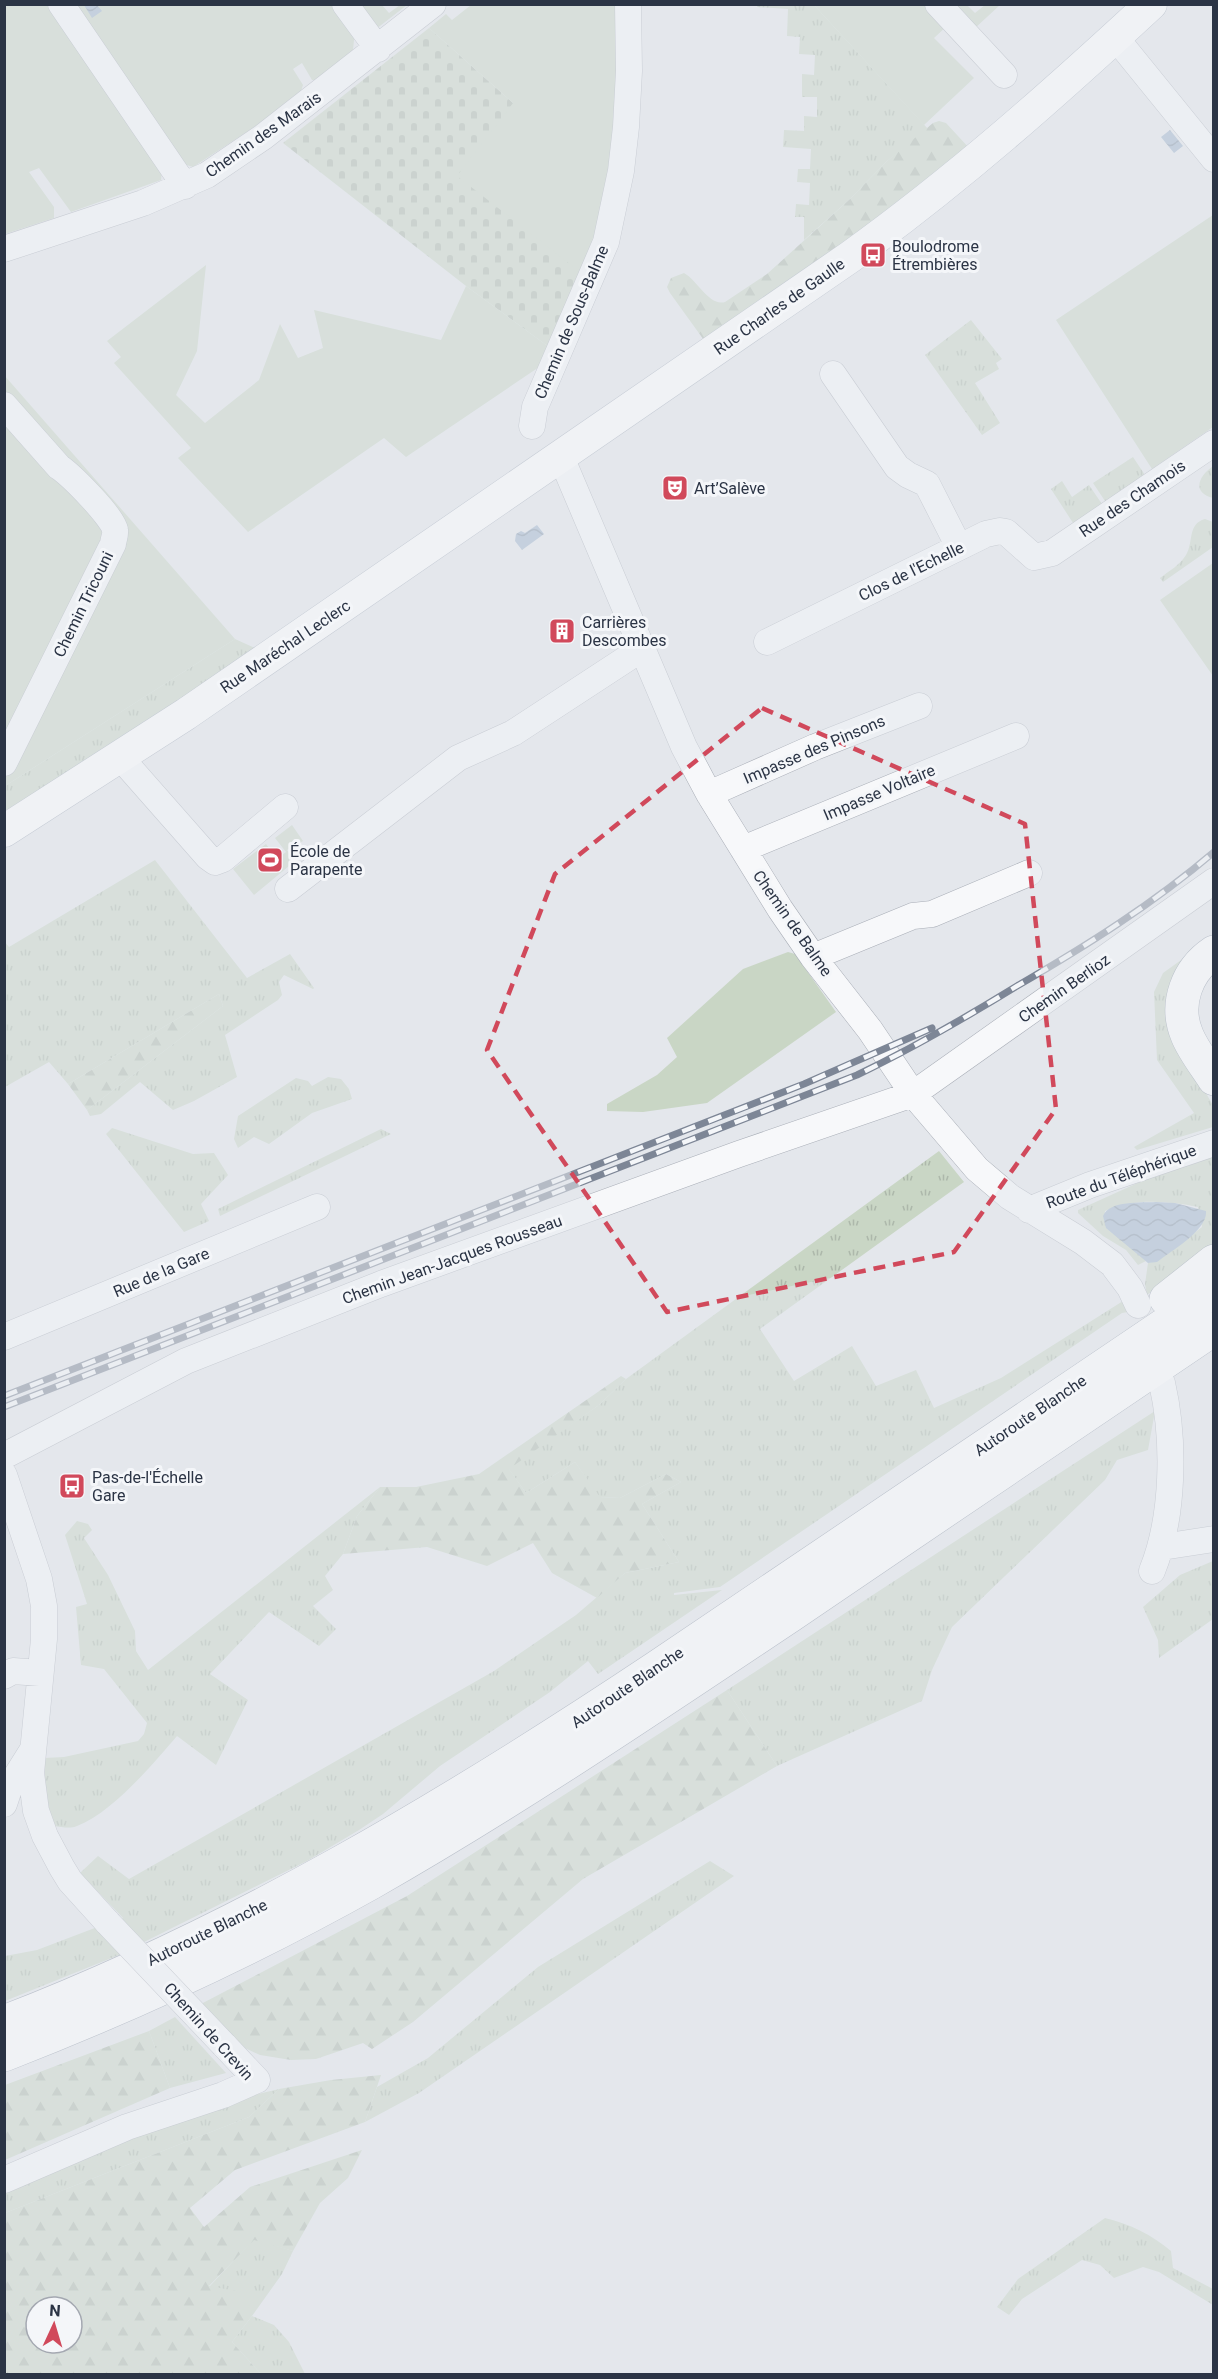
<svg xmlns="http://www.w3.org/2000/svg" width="1218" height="2379" viewBox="0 0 1218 2379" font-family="Roboto,sans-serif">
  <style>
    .grass { fill: url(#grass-tufts) }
    .forest { fill: url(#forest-firs); fill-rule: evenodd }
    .cemetery { fill: url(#cemetery-stones) }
    .green { fill: #c9d6c5 }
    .water { fill: url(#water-waves) }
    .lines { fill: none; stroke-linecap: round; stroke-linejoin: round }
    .minor-casing { stroke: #a9aeb7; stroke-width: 27 }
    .major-casing { stroke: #a3abb8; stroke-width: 33 }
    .highway-casing { stroke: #8b94a3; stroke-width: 34 }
    .minor { stroke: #f7f8fa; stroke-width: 26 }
    .major { stroke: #fff; stroke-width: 32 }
    .highway { stroke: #fff; stroke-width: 33 }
    .rail-casing { stroke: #7d8696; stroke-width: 7 }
    .rail { stroke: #f4f6f9; stroke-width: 4.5; stroke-dasharray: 14; stroke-linecap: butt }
    .minor-bridge-casing { stroke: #a9aeb7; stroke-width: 27; stroke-linecap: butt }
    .minor-bridge { stroke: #f7f8fa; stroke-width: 26 }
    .marked { fill: none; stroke: #d1495b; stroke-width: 4.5; stroke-dasharray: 12 8; stroke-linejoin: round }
    .labels { text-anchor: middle; stroke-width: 6; stroke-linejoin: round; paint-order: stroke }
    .street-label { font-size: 16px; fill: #2b3445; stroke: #f4f6f9 }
    .poi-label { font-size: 16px; fill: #2b3445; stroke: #f4f6f9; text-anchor: start }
  </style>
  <defs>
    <pattern id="grass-tufts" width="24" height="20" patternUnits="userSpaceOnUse" patternTransform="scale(1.5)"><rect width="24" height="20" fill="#c9d6c5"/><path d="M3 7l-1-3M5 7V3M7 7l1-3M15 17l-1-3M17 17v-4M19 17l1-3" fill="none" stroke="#adb8ab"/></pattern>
    <pattern id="forest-firs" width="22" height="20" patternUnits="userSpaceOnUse" patternTransform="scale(1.5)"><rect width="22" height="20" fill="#c9d6c5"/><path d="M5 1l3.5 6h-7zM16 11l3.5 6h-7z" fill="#adb8ab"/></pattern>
    <pattern id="cemetery-stones" width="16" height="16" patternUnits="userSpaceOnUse" patternTransform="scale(1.5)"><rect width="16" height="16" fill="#c9d6c5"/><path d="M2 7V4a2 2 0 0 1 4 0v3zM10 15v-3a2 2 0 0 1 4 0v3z" fill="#adb8ab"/></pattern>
    <pattern id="water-waves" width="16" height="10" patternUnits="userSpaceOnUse" patternTransform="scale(1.5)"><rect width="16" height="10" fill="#9fb4cc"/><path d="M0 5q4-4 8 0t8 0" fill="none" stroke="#8293a7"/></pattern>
  </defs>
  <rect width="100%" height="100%" fill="#e4e7ec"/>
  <path class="grass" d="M757,4L814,5L928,129L887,161L850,199L804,240V217H795L796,204L809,205L810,183L797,182L798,169H810L811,149L783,147L784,130L804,131V116L817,117V97H802V74L814,75L815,55L799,54L800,37L787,36L788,9L757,7Z
    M971,320L1002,359L996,363L999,369L975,383L1000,423L982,435L925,355Z
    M1133,457L1147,478L1107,504L1093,483Z
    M1213,466V498C1191,492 1199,476 1213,466Z
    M1062,481L1072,497L1089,485L1104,507L1075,526L1051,489Z
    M1205,519L1213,522V547L1163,582L1160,578C1169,571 1180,565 1186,555C1194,542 1187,524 1205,519Z
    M235,639L257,649L69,772L5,811V786Z
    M155,860L247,978L290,954L314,988L313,989L284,975L279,982L282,995L278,1000L225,1035L237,1077L194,1101L173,1110L140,1082L101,1114L90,1116L87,1110L223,1006L219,994L68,1084L49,1062L5,1087L4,941L9,947Z
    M1195,950L1174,1040L1213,1105V1127L1137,1150L1134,1147L1194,1113L1157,1060L1154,992L1163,973Z
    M328,1077L341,1079L349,1089L352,1099L312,1113L269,1144L254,1137L238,1148L234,1139L238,1116L296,1078L308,1081L312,1086Z
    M112,1128L193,1154L214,1153L228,1175L201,1204L209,1221L184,1232L106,1134Z
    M381,1129L391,1134L220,1216L218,1209Z
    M939,1151L964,1182L760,1329L794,1381L852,1346L876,1386L916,1370L934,1408L1001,1378L1123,1301L1128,1312L1122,1313L720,1587L674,1593V1595L722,1590L598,1674L588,1661L550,1692L440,1766L383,1814L359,1830L307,1861L140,1944L120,1920L123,1918L80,1873L98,1856L129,1879L494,1671L576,1615L625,1573L679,1562L642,1504L681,1482L666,1474L620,1498L599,1497L575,1462L526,1493L508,1468L599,1405L626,1379Z
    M1213,1156V1244L1147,1295L1145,1284L1148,1263L1157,1261L1202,1227L1198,1207C1167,1201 1134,1198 1105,1211L1104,1221L1146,1261L1138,1265L1126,1250L1103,1236L1078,1213V1210L1153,1176Z
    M1155,1411L1148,1450L1117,1460L1105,1480L952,1627L932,1670L922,1701L777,1766L727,1690Z
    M380,1487L357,1516L343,1554L325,1576L333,1590L313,1606L336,1629L319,1646L269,1612L210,1674L248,1700L216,1765L177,1736C152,1765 113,1812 77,1826C71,1829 61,1827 54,1826L46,1806L44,1758L64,1757L138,1741L144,1734L147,1723L104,1669L81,1665L76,1607L87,1604L65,1535L77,1521L88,1524L92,1530L84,1538L108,1575L135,1631L136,1651L148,1670Z
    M1213,1561V1619L1159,1658L1158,1640L1143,1607L1180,1575Z
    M710,1861L734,1876L419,2093L365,2122L377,2087L428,2058L538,1967Z
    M100,1926L124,1953L5,2001V1956L37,1950Z
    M175,2017L226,2073L170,2088L149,2031Z
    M279,2089L249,2117L5,2213V2189L229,2101Z
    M1105,2218C1130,2224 1152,2235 1171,2251L1173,2268L1213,2289V2305L1159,2272L1143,2267L1114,2278L1100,2265L1082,2260L1022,2299L1009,2315L997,2307L1018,2279Z
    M254,2239L293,2251L282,2274L252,2316L274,2325L289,2342L305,2374H261L232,2342L252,2316L209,2287Z"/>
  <path class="forest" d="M939,121L946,123L970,149L950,167L706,343L670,293L667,287L671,278L684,273C697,280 710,307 725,302L767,274L850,199L887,161L933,123Z
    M219,994L223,1006L87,1110L68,1084Z
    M621,1376L626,1379L599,1405L509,1469L526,1493L575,1462L600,1497L620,1498L666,1474L681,1482L642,1504L679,1562L625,1573L597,1598L552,1573L533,1543L487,1566L427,1547L343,1554L357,1516L380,1487H416L479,1474Z
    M727,1690L777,1766L583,1879L413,2022L372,2049L363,2043L316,2059L291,2060L260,2055L232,2042L199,2005L407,1896Z
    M149,2031L170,2088L5,2160V2085Z
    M381,2075L365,2122L235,2170L190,2208L204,2227L250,2187L362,2150L348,2178L320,2203L293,2251L254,2240L209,2286L247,2293L252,2316L232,2342L261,2374H5V2213L249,2117L279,2089L331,2080ZM36,2307H72V2343H36Z"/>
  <path class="cemetery" d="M429,28L513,103L584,275L553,350L466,286L283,143Z"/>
  <path class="green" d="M4,5H51L162,169L161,180L71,212L39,168L29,172L54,207V218L5,234Z
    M71,5H335L355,30L353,50L316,80H312L302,63L293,69L303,85L301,91L259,124L193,167L180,163Z
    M357,5H382L389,13L400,5H407L376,29Z
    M471,5H619L616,117L613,121C622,157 594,237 584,275L457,176L513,103L429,28L446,14L452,20Z
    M814,5H929L948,25L934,38L974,78L924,125Z
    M951,5H967L975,13L985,5H1000L974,29Z
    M1213,215V427L1152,469L1056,320Z
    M206,265L197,351L176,395L205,423L259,380L280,324L298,358L323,348L314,310L441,340L466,286L553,350L545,363L406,457L384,438L248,532L178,458L191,448L114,363L121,357L107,341Z
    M4,375L235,639L5,786H4Z
    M1213,563V676L1160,600Z
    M292,825L303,841L287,850L295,861L254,895L233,869L266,844L277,859L286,852L275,838Z
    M788,952L795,954L836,1012L707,1103L643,1112L607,1111V1104L657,1075L677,1057L667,1038L743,969Z"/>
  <path class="water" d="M84,5H97L102,11L92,18Z
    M1170,130L1183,146L1174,153L1161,137Z
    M537,525L544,534L522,550L515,541L516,534L521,531L525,533Z
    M1156,1202L1175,1203L1206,1211C1208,1230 1171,1251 1157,1262L1148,1263L1106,1228L1103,1216C1110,1200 1141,1203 1156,1202Z"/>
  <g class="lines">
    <defs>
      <path id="minor" d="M61,4L185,186
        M345,4L378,49
        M938,4L1004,75
        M1115,37L1214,159
        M4,249L143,203L207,175L263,137L433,4
        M833,374L897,467L908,475L927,484L959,547
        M4,405L59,467C71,475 113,517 115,530C116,534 113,541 113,544L4,763
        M532,426L535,407L606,242L621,171L626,127L629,71L628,4
        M561,457L684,747L709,794L780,909L813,957L870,1030L913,1094L977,1169L1010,1197L1083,1242L1112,1264L1130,1288L1138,1305
        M767,642L986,534L1000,531L1006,532L1034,557L1052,553L1214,443
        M120,757L208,857L215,862L223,859L285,807
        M709,794L815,747L919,706
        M743,849L1016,736
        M288,889L458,758L513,733L643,648
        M813,957L913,916L932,914L1029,873
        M1029,1210L1090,1185L1214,1143
        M4,1337L317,1207
        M4,1456L186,1361L381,1284L739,1154L913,1094L1214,881
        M4,1475L39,1579L44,1606V1639L31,1773L36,1811L45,1836L62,1868L70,1881L108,1923
        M1162,1547L1214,1539
        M1152,1571C1174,1517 1175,1440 1162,1383
        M4,1676L13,1671L40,1673
        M4,1804L10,1786L32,1751
        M4,2180L127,2127L223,2095L257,2080L224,2045"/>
      <path id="major" d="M4,831L186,714L850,257C957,180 1055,93 1151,4"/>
      <path id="highway" d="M1214,952C1187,970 1174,1004 1187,1035C1193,1050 1205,1065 1214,1079
        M1166,1299L1214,1261
        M4,2022C237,1932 450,1805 657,1667L1214,1291
        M4,2055C130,2006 253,1949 371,1883C515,1801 652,1708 790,1616C931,1520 1072,1425 1214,1329"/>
    </defs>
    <use href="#minor" class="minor-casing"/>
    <use href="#major" class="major-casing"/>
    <use href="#highway" class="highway-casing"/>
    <use href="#minor" class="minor"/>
    <use href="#major" class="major"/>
    <use href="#highway" class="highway"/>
    <defs>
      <path id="rail" d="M4,1396L804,1084L932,1028
        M4,1407L857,1075C913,1048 965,1018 1017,986C1086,946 1153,904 1214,852"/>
    </defs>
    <use href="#rail" class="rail-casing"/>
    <use href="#rail" class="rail"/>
    <defs>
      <path id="minor-bridge" d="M108,1923L224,2045"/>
    </defs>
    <use href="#minor-bridge" class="minor-bridge-casing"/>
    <use href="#minor-bridge" class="minor-bridge"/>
  </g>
  <path d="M0 0H1218V2379H0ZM762,708L1025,824L1056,1109L954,1252L667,1312L487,1050L555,874Z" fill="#e4e7ec" fill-opacity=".55" fill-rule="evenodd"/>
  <path class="marked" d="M762,708L1025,824L1056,1109L954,1252L667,1312L487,1050L555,874Z"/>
  <defs>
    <symbol id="bus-square" viewBox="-11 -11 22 22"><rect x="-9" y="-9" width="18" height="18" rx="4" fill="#d1495b" stroke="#f4f6f9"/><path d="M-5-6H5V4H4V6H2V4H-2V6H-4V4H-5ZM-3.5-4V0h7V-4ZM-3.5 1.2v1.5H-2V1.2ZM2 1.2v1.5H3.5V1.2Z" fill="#fff"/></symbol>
    <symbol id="theatre-square" viewBox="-11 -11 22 22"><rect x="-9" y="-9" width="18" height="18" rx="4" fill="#d1495b" stroke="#f4f6f9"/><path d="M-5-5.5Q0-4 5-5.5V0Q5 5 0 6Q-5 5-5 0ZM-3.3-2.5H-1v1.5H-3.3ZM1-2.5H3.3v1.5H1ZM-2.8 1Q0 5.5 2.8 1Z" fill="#fff"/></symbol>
    <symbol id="building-square" viewBox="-11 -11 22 22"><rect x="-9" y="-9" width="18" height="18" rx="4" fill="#d1495b" stroke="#f4f6f9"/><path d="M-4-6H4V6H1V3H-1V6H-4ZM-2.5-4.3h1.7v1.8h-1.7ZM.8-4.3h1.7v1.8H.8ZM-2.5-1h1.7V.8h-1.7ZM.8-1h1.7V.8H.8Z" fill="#fff"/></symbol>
    <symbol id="stadium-square" viewBox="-11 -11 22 22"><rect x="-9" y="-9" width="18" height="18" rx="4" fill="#d1495b" stroke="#f4f6f9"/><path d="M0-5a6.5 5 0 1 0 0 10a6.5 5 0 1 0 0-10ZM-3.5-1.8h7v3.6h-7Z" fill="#fff"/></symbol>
  </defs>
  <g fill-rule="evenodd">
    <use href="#bus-square" x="858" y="240" width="30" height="30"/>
    <use href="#theatre-square" x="660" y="473" width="30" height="30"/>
    <use href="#building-square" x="547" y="616" width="30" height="30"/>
    <use href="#stadium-square" x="255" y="845" width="30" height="30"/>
    <use href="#bus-square" x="57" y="1471" width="30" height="30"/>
  </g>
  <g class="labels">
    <g class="street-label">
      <text transform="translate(263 134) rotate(-35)" y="6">Chemin des Marais</text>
      <text transform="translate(779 306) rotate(-35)" y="6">Rue Charles de Gaulle</text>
      <text transform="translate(571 322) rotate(-67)" y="6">Chemin de Sous-Balme</text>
      <text transform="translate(1132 498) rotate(-34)" y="6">Rue des Chamois</text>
      <text transform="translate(911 571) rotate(-26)" y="6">Clos de l'Echelle</text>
      <text transform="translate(83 604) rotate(-64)" y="6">Chemin Tricouni</text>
      <text transform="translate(285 646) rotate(-34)" y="6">Rue Maréchal Leclerc</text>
      <text transform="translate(814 749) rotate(-23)" y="6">Impasse des Pinsons</text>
      <text transform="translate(879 792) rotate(-23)" y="6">Impasse Voltaire</text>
      <text transform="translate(793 923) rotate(55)" y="6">Chemin de Balme</text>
      <text transform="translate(1064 988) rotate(-35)" y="6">Chemin Berlioz</text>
      <text transform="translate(1121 1176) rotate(-20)" y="6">Route du Téléphérique</text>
      <text transform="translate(452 1259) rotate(-20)" y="6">Chemin Jean-Jacques Rousseau</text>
      <text transform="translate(161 1272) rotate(-23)" y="6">Rue de la Gare</text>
      <text transform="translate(1030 1415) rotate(-34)" y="6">Autoroute Blanche</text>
      <text transform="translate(627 1687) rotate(-34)" y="6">Autoroute Blanche</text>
      <text transform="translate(207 1932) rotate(-26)" y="6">Autoroute Blanche</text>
      <text transform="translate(209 2031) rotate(48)" y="6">Chemin de Crevin</text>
    </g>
    <g class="poi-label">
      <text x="892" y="252">Boulodrome<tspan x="892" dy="18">Étrembières</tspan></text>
      <text x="694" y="494">Art’Salève</text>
      <text x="582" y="628">Carrières<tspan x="582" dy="18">Descombes</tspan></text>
      <text x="290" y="857">École de<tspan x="290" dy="18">Parapente</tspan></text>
      <text x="92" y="1483">Pas-de-l'Échelle<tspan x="92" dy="18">Gare</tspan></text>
    </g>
  </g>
  <rect width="1218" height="2379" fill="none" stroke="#2b3445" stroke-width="12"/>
  <g transform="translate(54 2325) rotate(4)"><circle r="28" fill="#f4f6f9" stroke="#a4a8b1" stroke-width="1.5"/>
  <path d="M0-4.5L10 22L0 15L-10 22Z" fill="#d1495b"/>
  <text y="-9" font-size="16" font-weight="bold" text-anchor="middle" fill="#2b3445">N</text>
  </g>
</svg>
